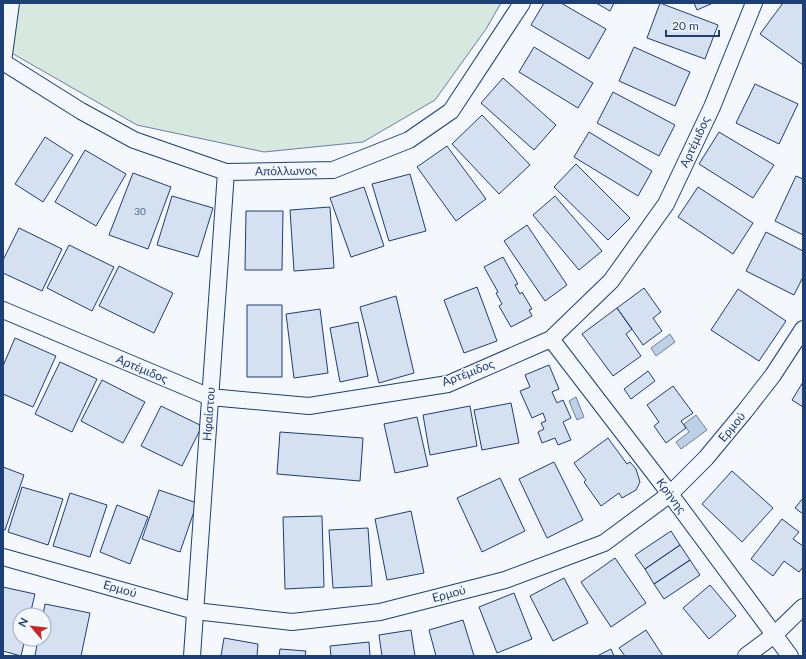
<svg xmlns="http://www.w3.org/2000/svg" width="806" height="659" viewBox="0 0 806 659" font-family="Lato,sans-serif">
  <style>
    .green { fill: #d7e8df; stroke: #687fa3 }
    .water { fill: #bed0e5; stroke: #687fa3 }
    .building { fill: #d5e0f0; stroke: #1d3f73 }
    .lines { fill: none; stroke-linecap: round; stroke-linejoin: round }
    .street-casing { stroke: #1d3f73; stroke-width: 18 }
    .street { stroke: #f4f7fb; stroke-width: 16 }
    .labels { text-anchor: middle; stroke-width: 3; stroke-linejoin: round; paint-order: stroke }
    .number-label { font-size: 10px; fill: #4b6792 }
    .street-label { font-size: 12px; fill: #1d3f73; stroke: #f4f7fb }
  </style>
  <rect width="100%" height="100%" fill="#f4f7fb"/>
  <path class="green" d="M3,3H501L486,29L435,100L363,142L264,152L137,125L3,48Z"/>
  <path class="water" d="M670,334L675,342L656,356L651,348Z
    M576,397L584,417L577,420L569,401Z
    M696,415L707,430L681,449L676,442L689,432L684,424Z"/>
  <path class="building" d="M544,3H561L606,29L589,59L531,25Z
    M596,3H614L610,11Z
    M660,3L718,25L705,59L647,38Z
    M694,3H713L697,10Z
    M783,3H803V65L760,34Z
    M534,47L593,83L578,108L519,72Z
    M634,47L690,72L675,106L619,81Z
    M503,78L556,125L534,150L481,103Z
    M755,84L798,104L779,144L736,123Z
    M613,92L675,125L659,156L597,123Z
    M482,115L530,165L499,194L452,144Z
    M589,132L652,171L638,196L574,157Z
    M719,132L774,165L753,198L699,164Z
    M45,137L73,155L43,202L15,184Z
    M447,146L486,199L456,221L417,167Z
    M85,150L126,174L96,226L55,202Z
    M576,164L630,218L608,240L554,187Z
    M133,173L171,187L148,249L109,235Z
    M410,174L426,231L389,241L372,184Z
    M796,176L803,179V235L775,221Z
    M364,187L384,246L351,257L330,198Z
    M698,187L753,223L733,254L678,217Z
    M172,196L213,208L198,257L157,245Z
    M555,196L602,251L579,270L533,215Z
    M330,207L334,268L294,271L290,210Z
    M246,211H283L282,270H245Z
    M527,225L567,285L545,301L504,241Z
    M19,228L62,249L42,291L3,273V260Z
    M766,232L803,251V277L794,295L746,271Z
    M69,245L114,267L92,311L47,288Z
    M503,257L518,284L515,285L520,294L522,292L532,309L529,310L532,316L511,327L499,306L502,304L496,293L498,292L484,267Z
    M119,266L173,293L154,333L99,306Z
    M477,287L497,341L464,353L444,300Z
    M644,288L661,312L653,318L662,331L643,345L617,308Z
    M738,289L786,321L759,361L711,330Z
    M396,296L414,373L379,383L360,307Z
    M247,305H282V377H247Z
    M617,308L632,329L626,334L641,356L613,376L582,334Z
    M320,309L328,373L294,378L286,314Z
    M358,322L368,376L340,382L330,328Z
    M15,338L56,356L33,407L3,394V366Z
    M60,362L97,379L72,432L35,414Z
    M549,365L559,389L552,392L557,403L563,400L571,418L563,422L571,440L558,445L555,438L542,443L538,432L544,429L541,423L546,421L543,413L532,418L520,391L530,387L525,375Z
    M648,371L655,381L631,399L624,389Z
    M102,380L145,402L123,443L81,421Z
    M803,382V407L792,400Z
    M673,386L693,413L681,421L686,428L666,443L654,426L659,422L647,405Z
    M511,403L519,443L482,450L474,410Z
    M161,406L202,426L182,466L141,446Z
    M470,406L477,446L430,455L423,415Z
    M417,417L428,466L395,473L384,424Z
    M280,432L363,438L360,481L277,474Z
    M608,438L627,464L630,462L636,469L640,482L636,490L622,498L619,493L601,506L584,482L586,480L574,463Z
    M554,462L583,520L547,538L519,479Z
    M3,467L24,475L5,530L3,529Z
    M732,471L773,508L742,542L702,504Z
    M500,478L525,531L482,552L457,498Z
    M22,487L63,499L48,545L8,532Z
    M159,490L197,503L180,552L142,539Z
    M70,493L107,505L90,557L53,546Z
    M803,498V514L795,508Z
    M117,505L148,517L130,564L100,552Z
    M411,511L424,573L387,580L375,519Z
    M322,516L324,587L285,589L283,517Z
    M782,519L799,532L793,539L803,546V567L799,572L784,561L773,576L751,559Z
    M368,528L372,586L333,588L329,530Z
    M671,531L680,545L645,569L635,555Z
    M680,545L690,560L654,584L645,569Z
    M615,558L646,603L611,627L581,582Z
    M690,560L700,575L664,599L654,584Z
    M564,578L588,623L553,641L530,596Z
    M710,585L736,616L709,639L683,608Z
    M3,587L35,594L30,615H20V639H25L21,656L3,651Z
    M514,593L532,639L497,653L479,607Z
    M45,604L90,613L81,656H35L38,639H44L43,615Z
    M463,620L474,656H436L429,630Z
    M411,630L415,656H382L379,635Z
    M646,630L663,656H625L619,648Z
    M224,638L258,644L257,656H221Z
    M369,642L370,656H331L330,646Z
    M280,649L306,651L305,656H279Z
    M611,649L614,656H597Z"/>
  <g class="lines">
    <defs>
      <path id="street" d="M3,62L81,111L134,140L226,172L333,170L409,140L451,111L522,3
        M3,62L11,3
        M3,310L210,397L309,406L448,384L551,339L611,281L666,204L712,107L754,3
        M551,339L670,494L790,656
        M3,557L195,611L292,622L380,612L505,580L604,543L670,494L706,458L745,411L773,375L803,329
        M192,656L226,172
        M746,656L774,635L803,607"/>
    </defs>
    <use href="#street" class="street-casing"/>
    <use href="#street" class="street"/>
  </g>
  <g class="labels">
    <g class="number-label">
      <text x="140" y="215">30</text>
    </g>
    <g class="street-label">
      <text transform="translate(695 142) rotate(-65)" y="4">Αρτέμιδος</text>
      <text transform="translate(286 171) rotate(-1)" y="4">Απόλλωνος</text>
      <text transform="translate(142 369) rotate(23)" y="4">Αρτέμιδος</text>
      <text transform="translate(468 373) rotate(-21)" y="4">Αρτέμιδος</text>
      <text transform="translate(209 414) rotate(-86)" y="4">Ηφαίστου</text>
      <text transform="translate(732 427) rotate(-50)" y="4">Ερμού</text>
      <text transform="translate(671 496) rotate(53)" y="4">Κρήνης</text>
      <text transform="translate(120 589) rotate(16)" y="4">Ερμού</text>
      <text transform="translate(449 594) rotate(-15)" y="4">Ερμού</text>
    </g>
  </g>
  <rect width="806" height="659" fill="none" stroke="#1d3f73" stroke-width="8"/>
  <g transform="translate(32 627) rotate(298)"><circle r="19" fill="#f4f7fb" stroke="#9eadc5"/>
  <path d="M0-3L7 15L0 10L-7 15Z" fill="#c62828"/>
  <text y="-6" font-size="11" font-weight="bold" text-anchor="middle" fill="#1d3f73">N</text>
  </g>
  <path d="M666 30v6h53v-6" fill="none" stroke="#1d3f73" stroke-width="2"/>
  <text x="672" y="30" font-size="12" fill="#1d3f73" stroke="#f4f7fb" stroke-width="3" paint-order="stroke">20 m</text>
</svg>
